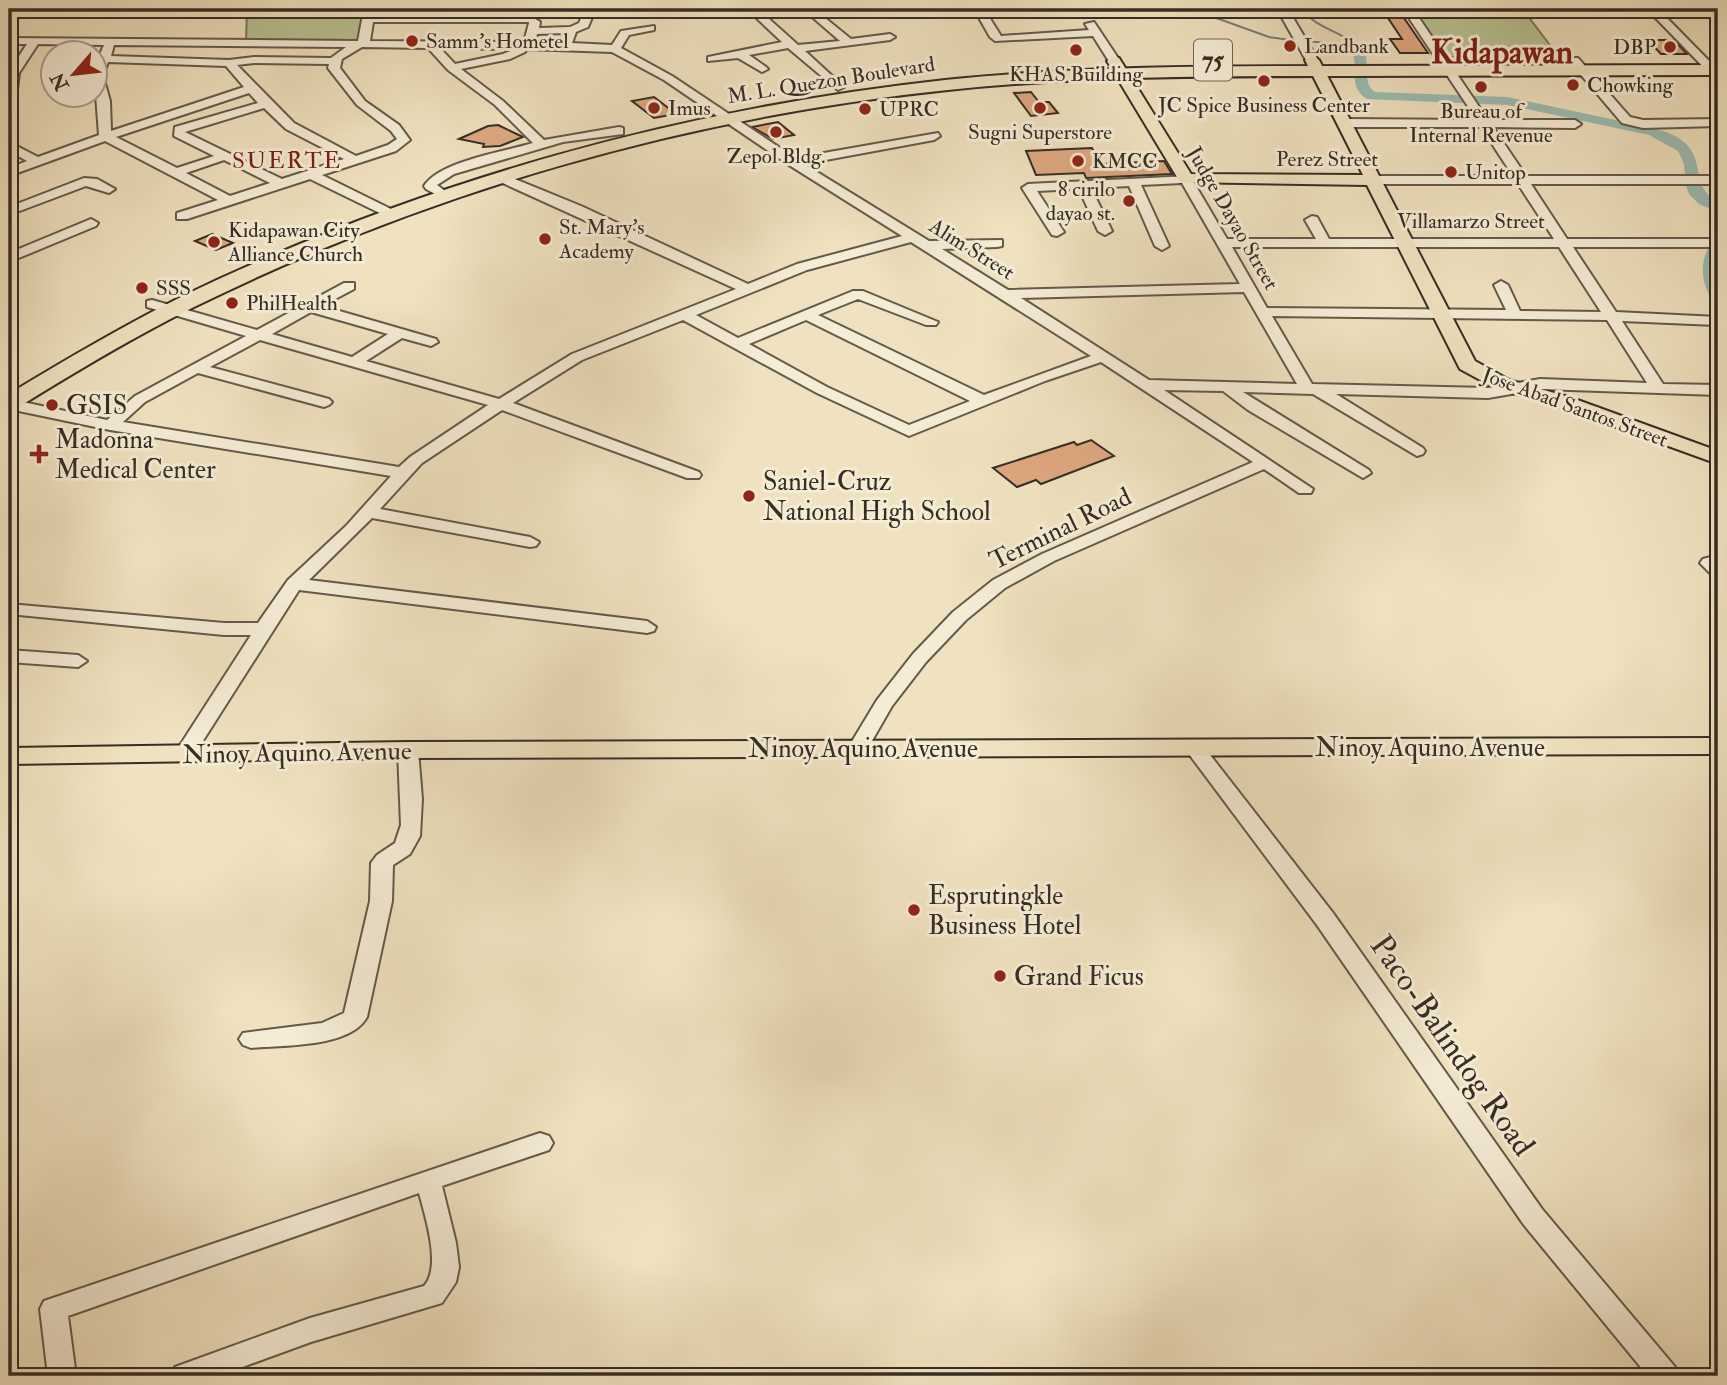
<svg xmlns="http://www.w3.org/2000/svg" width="1727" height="1385" viewBox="0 0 1727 1385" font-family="'IM FELL Double Pica',serif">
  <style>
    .green { fill: #b8c393; stroke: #77785c; stroke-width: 2 }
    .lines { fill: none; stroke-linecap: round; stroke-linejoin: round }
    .stream { stroke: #73837c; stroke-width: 2 }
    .river { fill: #9bbdb6; fill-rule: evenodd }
    .building { fill: #dea880; stroke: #362d24; stroke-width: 2 }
    .minor-casing { stroke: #645a4b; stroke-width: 4 }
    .major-casing { stroke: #362d24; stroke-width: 4 }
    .highway-casing { stroke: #362d24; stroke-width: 4 }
    .minor { fill: #f5ecd6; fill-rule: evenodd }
    .major { fill: #f0e2c0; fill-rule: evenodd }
    .highway { fill: #f0e2c0; fill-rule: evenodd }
    .poi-dot { fill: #8f2418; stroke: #f5ecd6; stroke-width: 2.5 }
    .labels { text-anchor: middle; stroke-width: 6; stroke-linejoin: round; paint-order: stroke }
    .far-poi-label { font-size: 21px; fill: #362d24; stroke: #f5ecd6; text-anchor: start }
    .far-street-label { font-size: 21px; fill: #362d24; stroke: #f5ecd6 }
    .far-neighbourhood-label { font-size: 23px; letter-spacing: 2px; fill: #7a1f14; stroke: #f5ecd6 }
    .shield { fill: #f5ecd6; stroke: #6f6659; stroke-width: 2 }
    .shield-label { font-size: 24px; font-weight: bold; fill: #362d24 }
    .poi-label { font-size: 26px; fill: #362d24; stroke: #f5ecd6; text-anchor: start }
    .street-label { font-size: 26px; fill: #362d24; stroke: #f5ecd6 }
    .near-street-label { font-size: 32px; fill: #362d24; stroke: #f5ecd6 }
    .far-town-label { font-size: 33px; font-weight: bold; fill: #7a1f14; stroke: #f5ecd6 }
  </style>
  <rect width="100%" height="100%" fill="#f0e2c0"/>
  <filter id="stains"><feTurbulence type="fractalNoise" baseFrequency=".00286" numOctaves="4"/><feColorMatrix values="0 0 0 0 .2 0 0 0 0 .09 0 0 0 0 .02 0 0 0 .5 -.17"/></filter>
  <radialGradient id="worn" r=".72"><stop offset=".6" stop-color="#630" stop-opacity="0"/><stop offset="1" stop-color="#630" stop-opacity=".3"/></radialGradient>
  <path class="green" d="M247,9H364L361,38L358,42H246Z
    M1417,15H1527L1559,57H1447Z"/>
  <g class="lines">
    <path class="stream" d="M999,9H1017
      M1099,9H1126
      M1309,9L1307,15C1321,30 1343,31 1357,48
      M1208,15L1269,37L1298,41
      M1306,41L1337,44L1358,50"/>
    <path class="river" d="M1358,46L1363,47C1371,61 1361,83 1375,92L1507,97L1653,128C1720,145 1681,183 1718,201V212L1699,204L1689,194L1686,186L1684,164L1678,151L1649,135L1507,105L1367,99C1347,87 1359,68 1352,50Z
      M1718,240V302L1710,297C1700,277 1700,260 1712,242Z"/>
  </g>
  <path class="building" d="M1388,18H1404L1428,53H1400L1390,39H1402Z
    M1648,40H1674L1687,54H1661Z
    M1031,92L1039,102H1049L1058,113L1031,116L1014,93Z
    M654,97L676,114L654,118L632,101Z
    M778,122L794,135L773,139L752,127Z
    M498,125L523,137L500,146L483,147L484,144L459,139L488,126Z
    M1092,148L1100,164L1164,161L1172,174L1086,178L1084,173L1036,175L1026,151Z
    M212,234L233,243L216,250L195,241Z
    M1091,440L1114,456L1041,484L1036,480L1017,487L993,468L1074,442L1077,445Z"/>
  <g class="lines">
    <defs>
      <path id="minor" d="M364,9H374L373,16H531L540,22L539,28L570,27L579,23L584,12L582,9H622L617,12L593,15L588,27L576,32L572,43L612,45L621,31L654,26V30L629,35L621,48L672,76L795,158L938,133L940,136L934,140L804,164L929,241L1002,240V246L997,247L942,249L1008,290L1240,284L1182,183L1141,185L1169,246L1162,250L1155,246L1129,186L1091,188L1112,231L1105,235L1098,231L1079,189L1037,191L1064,232L1057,236L1052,235L1022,188L1028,184L1190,176L1227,239H1316L1305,220L1312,216L1317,217L1329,239H1554L1518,184H1375L1369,180L1375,176H1513L1481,127H1345L1339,123L1345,119L1477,120L1407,15L1292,16L1318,60L1312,63L1306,60L1281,16L1084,17L1079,14L1084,11L1413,9L1488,120H1575L1581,124L1575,128L1493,127L1526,176H1718V184H1531L1567,239H1718V247H1573L1616,312L1718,317L1716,325L1622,321L1663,384L1718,385V395L1540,389L1488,398L1336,394L1423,448L1425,451L1423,454L1417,456L1313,394L1243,392L1369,470L1371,473L1363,478L1248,410L1223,391L1164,390L1313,489L1311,493H1299L1264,469L1054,561L1005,588L966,620L926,662L892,706L865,753H851L848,748L877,700L913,654L953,612L993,580L1042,554L1253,462L1101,362L1045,381L909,436L817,393L683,320L582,360L513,403L699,472L701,475L699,478H687L502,410L422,463L380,509L530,537L539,542L536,546L530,547L372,518L309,580L647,621L656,627L654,631L647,633L299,590L192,758H178L175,753L251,635H224L9,614V604L224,623H258L288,580L346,526L391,476L110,430L9,409V399L107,420L135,396L246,336L147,307V301L152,300L257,330L344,283H354V289L322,306L436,339L438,342L431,346L402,338L366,361L499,399L572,354L736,289L496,180V174L500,173L581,206L748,284L797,264L902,236L789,165L664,80L612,52L526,49L525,52L510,59L461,69L503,101L544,140L619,127L623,128V134L563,142L454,174L437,185L452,196L446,200L426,189L424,186C440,161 504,152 533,143L495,105L448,70L428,48L362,47L342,59L340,68L365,101L399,125L410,140L396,151L322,175L397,212V218L392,219L310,179L187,219H177V213L218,200L105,141L9,176V168L27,161L9,151V142L38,157L99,135L94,68L104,45L38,44L19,73L15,106L9,109V71L27,44H9V38L358,41ZM373,22H529V23L524,42L370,41ZM565,33L561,43L535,42L537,34ZM114,45L346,47L331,58L254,57L229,60L111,56ZM440,48L515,49L503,54L455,64ZM108,62L226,66L244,87L111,131L110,101L103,76ZM254,63L329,64L328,68L357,105L391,131L397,139L388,145L356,156L294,123L237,65ZM249,93L258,103L175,127L174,136L214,156L177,168L116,137ZM264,108L286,129L344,159L282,179L185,132ZM224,160L270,183L230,196L186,173ZM911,242L1091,356L984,395L818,315L858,299L926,325H936L938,322L863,291H853L738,338L696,315L807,270ZM1232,247H1559L1601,312L1520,311L1508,285L1501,281L1494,285L1506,310L1267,308ZM1244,292L1297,384L1149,380L1021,298ZM311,312L388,334L352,357L272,334ZM1272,316L1607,320L1647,383L1540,379L1488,388L1312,384ZM806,320L970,401L909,425L827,387L749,344ZM260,340L488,405L410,457L399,467L123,422L145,402L198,373L324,407L329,405L332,402L329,399L210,367Z
        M747,9H758L798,45L840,41L803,9H814L851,39L890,34L895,37L890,40L805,51L842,85L844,87L838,90L788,48L749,55L766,67L768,69L762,72L738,58L708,61V57L782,42Z
        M877,9H901C896,14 882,14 877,9Z
        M974,9H984L1001,36L1089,30L1085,24L1094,22L1120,61L1110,63L1093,36L995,41L990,37Z
        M1647,9H1658L1718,70V79L1714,78Z
        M1570,58H1578L1630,117L1643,120L1718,119V126L1643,128L1622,123L1570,62Z
        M84,178L97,179L115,189L109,193L86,186L9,215V207Z
        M91,219L98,223L96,226L9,262V253Z
        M1718,555V576L1712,575L1700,563L1703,559Z
        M9,650L78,655L87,661L78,667L9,662Z
        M1193,740L1200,742L1333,913L1542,1209L1675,1367L1679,1376H1648L1524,1225L1317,925L1186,750L1183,746L1186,742Z
        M408,744L415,745L418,750L422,799L420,836L410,854L393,865L392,901L367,1017C350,1048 282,1045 251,1048L243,1045L239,1039L243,1033L322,1023L344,1013L370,901L371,863L377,855L395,843L401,825L398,750L401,745Z
        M540,1133L549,1136L553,1143L549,1150L442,1186L456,1243L459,1267L456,1282L442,1303L311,1342L218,1376H171L175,1367L310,1318L424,1286C442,1267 425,1216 419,1193L68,1316L76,1376H48L40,1309L44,1301Z"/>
      <path id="major" d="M1312,56L1319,60L1475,361L1509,380L1572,398L1718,451V464L1558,406L1495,388L1460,369L1367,185L1180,182L1107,61L1114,57L1119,58L1191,174L1363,175L1305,60Z
        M1718,738V754L408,758L9,764V748L408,742Z"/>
      <path id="highway" d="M1718,65V75C1594,75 1470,76 1346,76C1213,76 1080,76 948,90C687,117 430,191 194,307C133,337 75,372 17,408L9,410V394C65,360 121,327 179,298C419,182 680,109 945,80C1078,66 1212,66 1345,66C1469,66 1594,65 1718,65Z"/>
    </defs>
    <use href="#minor" class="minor-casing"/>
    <use href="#major" class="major-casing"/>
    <use href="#highway" class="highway-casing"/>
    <use href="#minor" class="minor"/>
    <use href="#major" class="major"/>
    <use href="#highway" class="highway"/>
  </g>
  <g class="poi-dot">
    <circle cx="412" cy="41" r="7"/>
    <circle cx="1290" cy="46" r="7"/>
    <circle cx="1670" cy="47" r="7"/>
    <circle cx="1076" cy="50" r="7"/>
    <circle cx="1264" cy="81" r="7"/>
    <circle cx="1573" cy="85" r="7"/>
    <circle cx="1481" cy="87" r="7"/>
    <circle cx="654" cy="108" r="7"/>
    <circle cx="1040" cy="108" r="7"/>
    <circle cx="865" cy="109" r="7"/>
    <circle cx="776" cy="132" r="7"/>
    <circle cx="1078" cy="161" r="7"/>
    <circle cx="1451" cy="172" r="7"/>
    <circle cx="1129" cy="201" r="7"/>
    <circle cx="545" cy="239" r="7"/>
    <circle cx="214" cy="242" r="7"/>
    <circle cx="142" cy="288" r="7"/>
    <circle cx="232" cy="303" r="7"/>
    <circle cx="52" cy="405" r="7"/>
    <path d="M35.5 443.5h7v7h7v7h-7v7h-7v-7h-7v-7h7z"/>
    <circle cx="749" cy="496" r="7"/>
    <circle cx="914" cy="910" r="7"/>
    <circle cx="1000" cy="976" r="7"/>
  </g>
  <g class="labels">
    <g class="far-poi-label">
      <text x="426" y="48">Samm's Hometel</text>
      <text x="1304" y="53">Landbank</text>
      <text x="1656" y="54" text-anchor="end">DBP</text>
      <text x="1076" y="81" text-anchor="middle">KHAS Building</text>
      <text x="1587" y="92">Chowking</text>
      <text x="1264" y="112" text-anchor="middle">JC Spice Business Center</text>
      <text x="668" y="115">Imus</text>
      <text x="879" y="116">UPRC</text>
      <text x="1481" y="118" text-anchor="middle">Bureau of<tspan x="1481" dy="24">Internal Revenue</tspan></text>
      <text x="1040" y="139" text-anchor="middle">Sugni Superstore</text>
      <text x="776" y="163" text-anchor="middle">Zepol Bldg.</text>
      <text x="1092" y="168">KMCC</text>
      <text x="1465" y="179">Unitop</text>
      <text x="1115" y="196" text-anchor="end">8 cirilo<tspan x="1115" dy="24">dayao st.</tspan></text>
      <text x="559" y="234">St. Mary's<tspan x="559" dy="24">Academy</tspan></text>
      <text x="228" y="237">Kidapawan City<tspan x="228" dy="24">Alliance Church</tspan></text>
      <text x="156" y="295">SSS</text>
      <text x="246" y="310">PhilHealth</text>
    </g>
    <g class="far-street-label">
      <text transform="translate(831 80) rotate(-9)" y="7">M. L. Quezon Boulevard</text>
      <text x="1327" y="166">Perez Street</text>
      <text transform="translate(1233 218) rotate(60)" y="7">Judge Dayao Street</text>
      <text x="1471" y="228">Villamarzo Street</text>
      <text transform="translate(972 249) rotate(32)" y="7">Alim Street</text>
      <text transform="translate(1575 407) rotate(20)" y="7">Jose Abad Santos Street</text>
    </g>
    <g class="far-neighbourhood-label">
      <text x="287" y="168">SUERTE</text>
    </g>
    <rect class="shield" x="1194" y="39.5" width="38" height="41" rx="5"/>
    <g class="shield-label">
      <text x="1213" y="68">75</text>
    </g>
    <g class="poi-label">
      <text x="66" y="414">GSIS</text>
      <text x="55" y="448">Madonna<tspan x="55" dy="30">Medical Center</tspan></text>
      <text x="763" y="490">Saniel-Cruz<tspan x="763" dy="30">National High School</tspan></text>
      <text x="928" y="904">Esprutingkle<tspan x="928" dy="30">Business Hotel</tspan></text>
      <text x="1014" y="985">Grand Ficus</text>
    </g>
    <g class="street-label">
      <text transform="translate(1060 528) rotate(-26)" y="9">Terminal Road</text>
      <text x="1430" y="756">Ninoy Aquino Avenue</text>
      <text x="863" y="757">Ninoy Aquino Avenue</text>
      <text transform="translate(297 752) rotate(-1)" y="9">Ninoy Aquino Avenue</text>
    </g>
    <g class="near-street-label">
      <text transform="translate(1453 1045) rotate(55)" y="11">Paco-Balindog Road</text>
    </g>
    <g class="far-town-label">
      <text x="1502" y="63">Kidapawan</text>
    </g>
  </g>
  <rect width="1727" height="1385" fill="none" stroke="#f0e2c0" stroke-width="35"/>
  <rect x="10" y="10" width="1706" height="1364" fill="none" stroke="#362d24" stroke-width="3.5"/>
  <rect x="18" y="18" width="1692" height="1350" fill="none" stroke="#362d24" stroke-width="2"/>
  <g transform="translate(74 74) rotate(242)"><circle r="33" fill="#f5ecd6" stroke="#a9a08f" stroke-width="2"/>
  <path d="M0-5L12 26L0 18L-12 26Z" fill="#8f2418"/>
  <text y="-10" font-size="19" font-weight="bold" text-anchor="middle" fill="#362d24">N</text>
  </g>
  <rect width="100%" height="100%" filter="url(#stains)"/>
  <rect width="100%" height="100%" fill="url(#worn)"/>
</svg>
